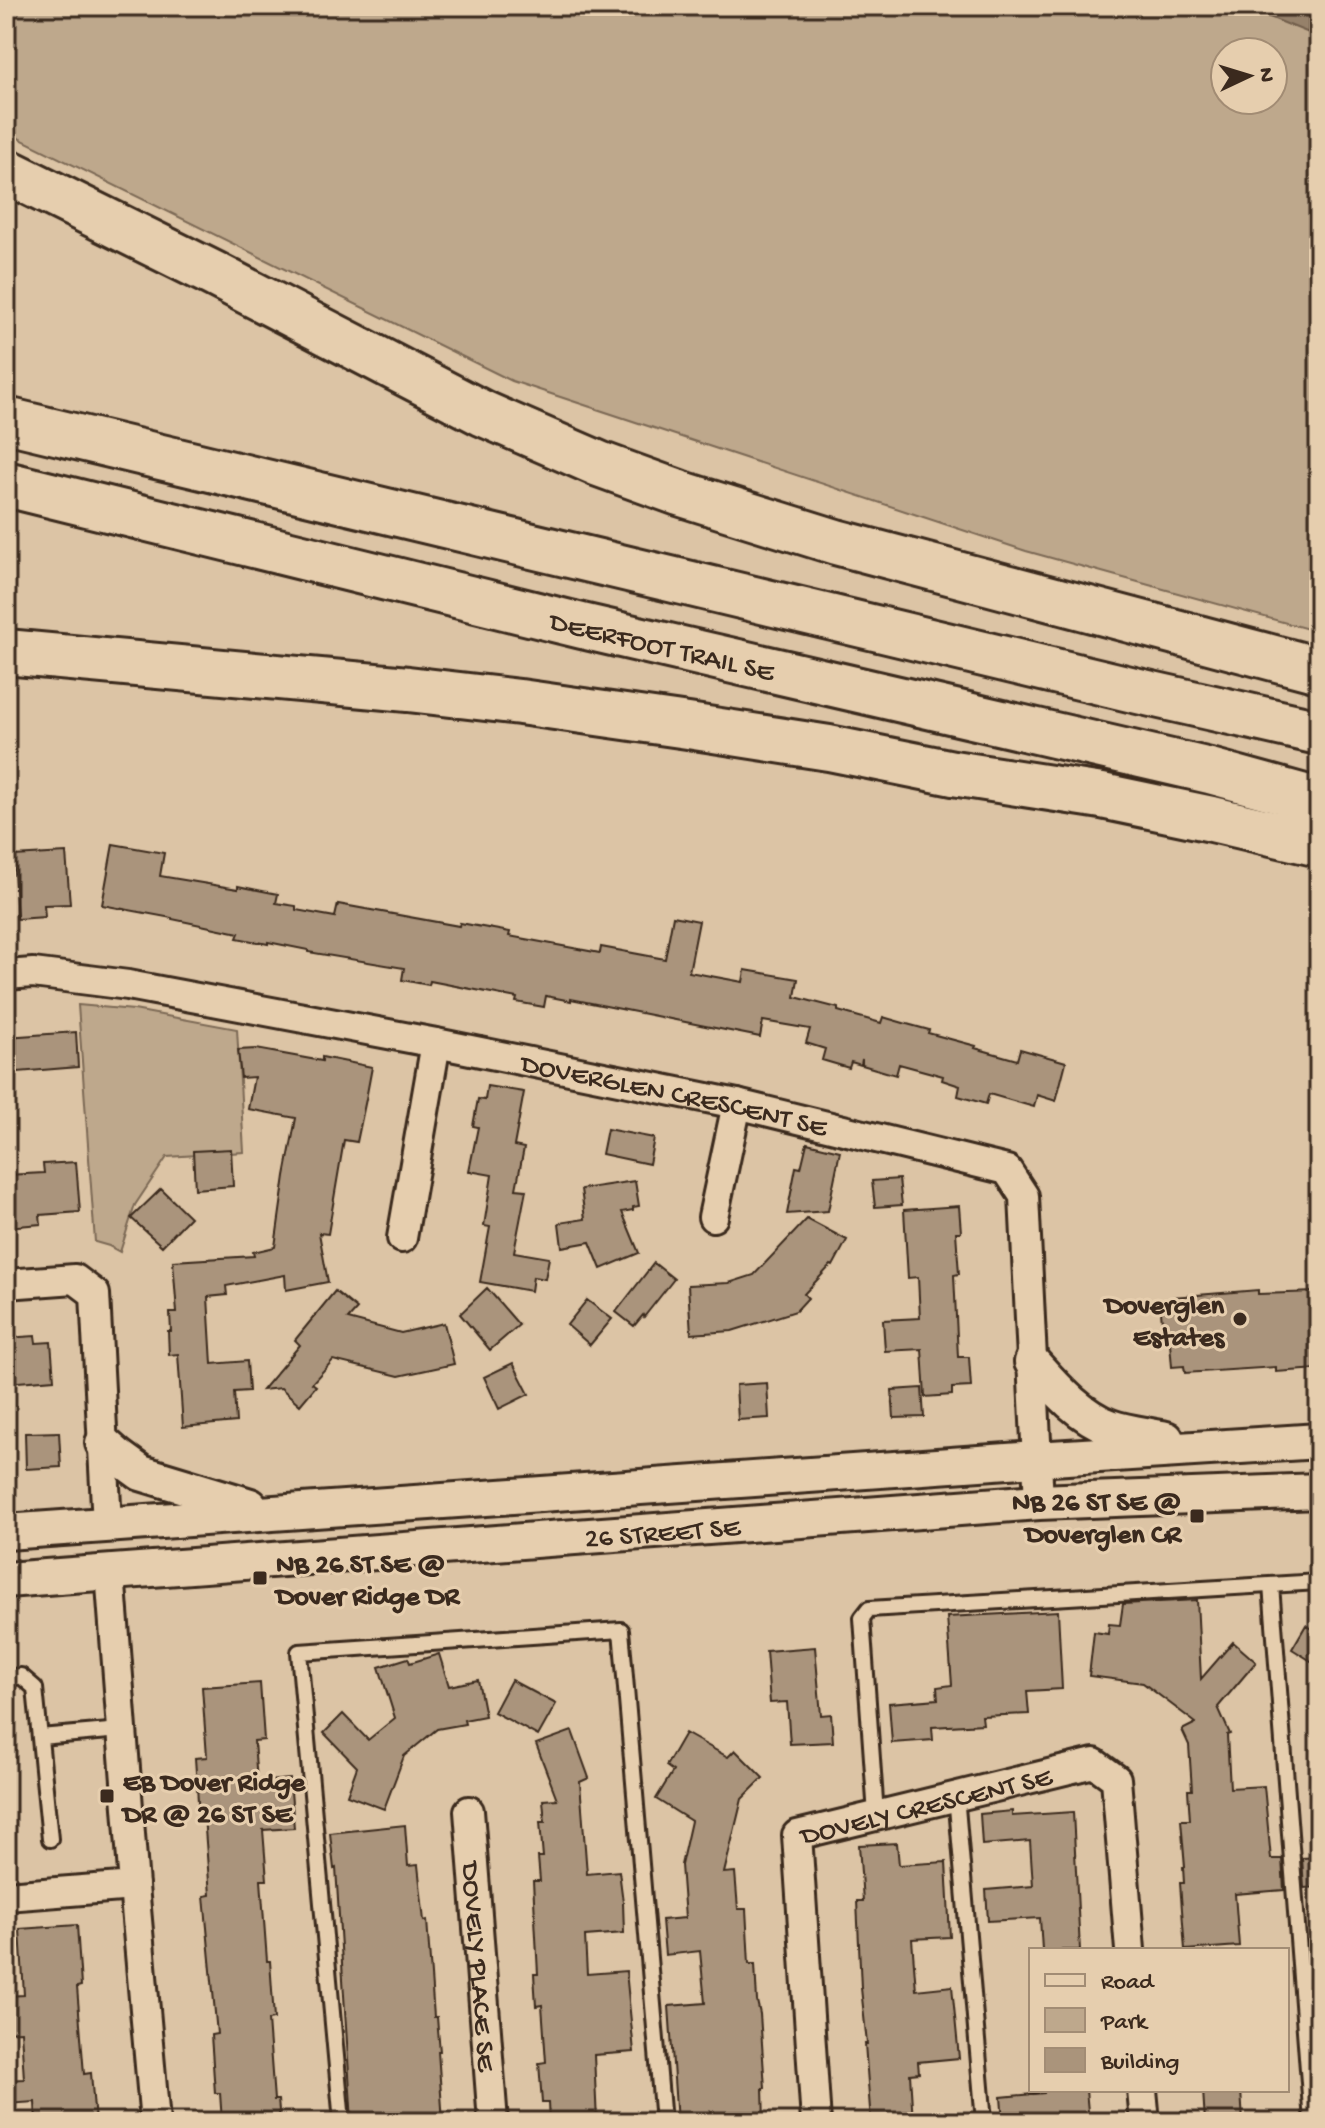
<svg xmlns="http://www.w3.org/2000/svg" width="1325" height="2128" viewBox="0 0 1325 2128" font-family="'Gochi Hand',sans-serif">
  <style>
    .green { fill: #bea88c; stroke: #7c6955; stroke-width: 2; fill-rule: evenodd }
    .water { fill: #96816a; stroke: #725e4c; stroke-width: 2 }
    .building { fill: #aa947b; stroke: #3b2a1e; stroke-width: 2 }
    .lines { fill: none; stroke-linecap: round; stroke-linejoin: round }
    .service-casing { stroke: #3b2a1e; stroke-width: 20 }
    .minor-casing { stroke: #3b2a1e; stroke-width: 34 }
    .tertiary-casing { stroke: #3b2a1e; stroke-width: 40 }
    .motorway-casing { stroke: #3b2a1e; stroke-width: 50 }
    .service { stroke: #e6ceae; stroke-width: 14 }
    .minor { stroke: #e6ceae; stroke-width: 28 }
    .tertiary { stroke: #e6ceae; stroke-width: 34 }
    .motorway { stroke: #e6ceae; stroke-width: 44 }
    .poi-dot { fill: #3b2a1e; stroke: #e6ceae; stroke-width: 3 }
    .labels { text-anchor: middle; stroke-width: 6; stroke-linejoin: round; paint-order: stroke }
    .street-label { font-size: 28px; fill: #3b2a1e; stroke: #e6ceae }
    .poi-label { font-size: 28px; font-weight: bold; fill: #3b2a1e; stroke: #e6ceae; text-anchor: end }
  </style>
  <rect width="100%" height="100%" fill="#dcc4a5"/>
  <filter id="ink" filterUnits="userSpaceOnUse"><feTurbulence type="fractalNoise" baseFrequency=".0125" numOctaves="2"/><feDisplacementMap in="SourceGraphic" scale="16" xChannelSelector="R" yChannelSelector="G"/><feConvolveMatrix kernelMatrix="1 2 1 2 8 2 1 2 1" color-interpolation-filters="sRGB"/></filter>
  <g filter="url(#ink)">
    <path class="green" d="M6,6H1265L1319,35V632L1026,551L512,381L6,132ZM1225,52H1273V100H1225Z
      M78,1005L134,1010L237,1029L244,1152L167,1157L135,1205L120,1252L109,1246L95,1242Z"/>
    <path class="water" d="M1242,6H1319V37Z"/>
    <path class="building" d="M113,844L164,853L160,876L238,889V886L278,894L276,903L296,906V910L335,917L338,904L459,926L460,923L510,932L509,936L600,953L601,947L665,959L673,916L699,921L689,972L743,982L745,970L798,979L795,997L838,1008V1011L881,1023L883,1017L907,1024L929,1030L928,1033L976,1046L975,1048L1017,1060L1020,1049L1066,1062L1056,1101L1037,1095L1034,1107L989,1094L986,1104L958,1096L960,1086L942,1080L943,1076L899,1064L896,1075L862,1065V1059L861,1065L851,1062L849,1068L822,1060L825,1049L806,1043L810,1029L763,1021L760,1037L571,999V1001L546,996L544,1007L516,1002L517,998L430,981L429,985L402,980L404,968L308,952V950L268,942V944L237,938L239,933L172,919V918L102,905Z
      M66,853L70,904L44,905L45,917L17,919L13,856Z
      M76,1032L78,1067L6,1073V1037Z
      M256,1049L322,1061V1057L372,1067L366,1099L357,1142L344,1140L328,1234L319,1233L328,1282L286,1290L285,1275L226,1286L227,1295L208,1297L212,1364L247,1361L249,1391L234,1392L236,1422L183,1427L178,1354L169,1355L168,1331H171L170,1313H177L173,1261L254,1256L253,1252L275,1247L285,1176L296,1118L248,1109L254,1077L241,1078L238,1050Z
      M487,1086L524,1092L514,1146L524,1148L516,1189L526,1190L514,1252L549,1258L545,1279L533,1277L531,1291L480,1282L490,1227L484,1226L492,1175L469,1171L478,1127L473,1126L478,1099L485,1100Z
      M607,1129L654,1138L649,1164L602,1154Z
      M807,1143L840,1151L828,1211L787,1214L796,1167L801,1168Z
      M231,1149L233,1186L195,1189L193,1151Z
      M76,1162L80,1212L40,1215L41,1224L6,1227V1175L44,1173L43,1164Z
      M899,1179L902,1205L875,1207L872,1181Z
      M635,1181L639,1206L633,1207V1210L622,1212L639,1253L601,1269L590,1242L562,1247L559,1223L585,1219L581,1189Z
      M161,1189L190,1217L162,1246L131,1218Z
      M959,1206L961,1232H956L959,1274L954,1275L958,1357H969L971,1387L952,1388V1395L925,1397L922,1349L885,1351L883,1320L920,1318L918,1277L908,1278L904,1210Z
      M807,1219L847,1240L833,1266L831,1265L804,1294L808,1298L796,1311L732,1331L691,1334L688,1285L729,1283L754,1275Z
      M654,1263L674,1279L644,1317L643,1315L634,1326L616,1312Z
      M487,1288L519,1325L490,1350L460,1314Z
      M1258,1290V1294L1315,1292L1316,1295H1319V1369L1276,1372V1367L1185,1373L1184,1366L1172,1367L1170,1343H1164L1160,1301L1173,1300V1297Z
      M335,1291L357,1309L348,1319L401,1333L444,1323L454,1364L399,1376L333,1360L312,1383L316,1386L300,1405L281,1388L262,1390L300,1345L295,1340Z
      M587,1300L612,1319L590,1345L567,1325Z
      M35,1336L36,1343L51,1342L54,1379L6,1383V1338Z
      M513,1363L529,1394L499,1409L484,1377Z
      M767,1383L769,1418L738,1420L736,1385Z
      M922,1388L924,1417L894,1418L892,1390Z
      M59,1432L61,1467L26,1469L25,1433Z
      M1197,1600L1201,1679L1233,1642L1256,1662L1218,1707L1230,1734L1227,1735L1230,1788L1264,1786L1271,1859H1282L1284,1890L1235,1894L1239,1946L1185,1950L1180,1883H1184L1183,1867H1185L1181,1820H1190L1188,1790H1192L1189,1745L1182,1730L1196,1723L1143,1683L1089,1676L1094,1632L1108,1634L1109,1624L1120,1625L1123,1604Z
      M1058,1611L1062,1689L1027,1691L1029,1714L982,1716L983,1724L932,1727L933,1740L892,1743L889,1703L938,1699L937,1687L952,1685L947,1617Z
      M1306,1625L1319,1633V1666L1292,1649Z
      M815,1647L821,1715L831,1714L833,1742L790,1744L787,1702L770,1703L766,1651Z
      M439,1654L449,1686L478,1680L485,1716L464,1720L465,1724L437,1729L404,1756L384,1809L347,1795L357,1767L324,1733L343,1714L368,1740L395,1718L379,1667L408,1658L410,1663Z
      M511,1680L556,1704L538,1736L494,1712Z
      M260,1683L264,1740L254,1741L257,1782L290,1779L294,1828L263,1830L267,1880H261L267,1961H270L274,2019L268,2020L274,2100H278L280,2122H222L220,2093H215L211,2035L217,2034L204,1896L210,1895L204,1816H199L195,1758L207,1757L202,1687Z
      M572,1731L589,1778L580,1782L587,1874L619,1871L623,1902L624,1933L585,1936L587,1974L626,1971L634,2052L594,2055L597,2122H549L548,2103H542L539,2063L546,2062L542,2005L536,2006L534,1974H538L533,1881H540L538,1857H543L540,1822H545L543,1800L557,1799L536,1744Z
      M685,1733L728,1757L735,1750L763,1778L742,1799L724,1873L735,1872L738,1909H746L749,1964H755L757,2001L760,2014L765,2088H763L764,2122H677L669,2006L705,2003L700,1951L665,1955L662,1920L685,1918L681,1865L691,1821L656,1799L673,1771L666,1766Z
      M1012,1811V1816L1073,1812L1080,1950H1042L1040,1918L988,1921L986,1890L1033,1886L1030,1841L982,1845L980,1814Z
      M405,1825L408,1866L418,1865L424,1921L427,1920L434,2017H437L438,2030L440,2051H438L443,2122H352L336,1868L334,1869L330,1833Z
      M897,1843L899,1865L946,1862L950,1937L912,1939L916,1990L952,1986L959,2058L918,2062L919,2073L910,2074L913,2122H871L865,2044H867L861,1988L857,1901H863L859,1845Z
      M1319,1857V1887L1304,1888L1302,1858Z
      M77,1925L81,1986L77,1987L84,2074L91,2073L95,2122H36L35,2102L6,2104V2080L24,2079L21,2031L6,2032V1996L24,1995L20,1929Z
      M1044,2090H1086L1089,2122H1003L1001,2097L1044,2093Z
      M1203,2090H1241L1243,2122H1205Z"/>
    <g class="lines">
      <defs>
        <path id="service" d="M1271,1585L1312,2122
          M6,1678L21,1676L35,1688L50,1839
          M40,1737L121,1730
          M956,1795L984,2122
          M876,1815L862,1618L869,1609L1319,1582
          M342,2122L299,1652L621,1630L663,2122"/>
        <g id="minor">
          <path id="s1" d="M6,975L33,973L128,985L436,1043L737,1104L1007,1170L1024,1196L1039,1502"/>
          <path d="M713,1217L737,1104"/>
          <path d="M402,1238L436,1043"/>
          <path d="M6,1284L75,1279L95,1294L107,1525"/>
          <path d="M110,1572L134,1886L155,2122"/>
          <path id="s2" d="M469,1811L493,2122"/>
          <path d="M6,1896L134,1886"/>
          <path d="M1142,2090L1145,2122"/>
          <path id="s3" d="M816,2122L797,1835L1094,1763L1116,1779L1130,1950"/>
        </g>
        <g id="tertiary">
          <path d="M1032,1362C1054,1386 1078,1415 1110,1427C1127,1433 1148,1435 1166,1439"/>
          <path d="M103,1443L119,1457L141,1473L250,1506"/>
          <path d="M6,1532L1036,1459L1319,1441"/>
          <path id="s4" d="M6,1580L1039,1502L1319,1491"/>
        </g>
        <g id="motorway">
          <path d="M6,171L214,274L482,413L599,464L679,493L836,542L1319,670"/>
          <path d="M6,420L1134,690L1319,732"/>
          <path id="s5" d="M6,484L582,626L1210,771L1319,801"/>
          <path d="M6,652L408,689L520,702L688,726L829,748L953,773L1102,796L1212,819L1319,844"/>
        </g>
      </defs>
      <use href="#service" class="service-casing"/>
      <use href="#minor" class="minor-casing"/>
      <use href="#tertiary" class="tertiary-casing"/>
      <use href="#motorway" class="motorway-casing"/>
      <use href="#service" class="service"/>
      <use href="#minor" class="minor"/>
      <use href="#tertiary" class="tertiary"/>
      <use href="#motorway" class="motorway"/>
    </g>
  </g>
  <g class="poi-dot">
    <circle cx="1240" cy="1319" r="8"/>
    <rect x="1189" y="1508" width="16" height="16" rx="4"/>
    <rect x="252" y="1570" width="16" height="16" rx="4"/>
    <rect x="99" y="1788" width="16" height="16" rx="4"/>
  </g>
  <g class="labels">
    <g class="street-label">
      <text dy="10" stroke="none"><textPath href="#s5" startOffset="676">DEERFOOT TRAIL SE</textPath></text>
      <text dy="10" stroke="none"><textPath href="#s1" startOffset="680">DOVERGLEN CRESCENT SE</textPath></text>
      <text dy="10" stroke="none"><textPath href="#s4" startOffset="658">26 STREET SE</textPath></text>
      <text dy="10" stroke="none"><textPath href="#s3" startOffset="420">DOVELY CRESCENT SE</textPath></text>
      <text dy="10" stroke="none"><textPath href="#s2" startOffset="156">DOVELY PLACE SE</textPath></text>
    </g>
    <g class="poi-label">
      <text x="1224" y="1313">Doverglen<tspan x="1224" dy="32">Estates</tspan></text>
      <text x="1181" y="1510">NB 26 ST SE @<tspan x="1181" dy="32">Doverglen CR</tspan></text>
      <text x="276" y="1572" text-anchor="start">NB 26 ST SE @<tspan x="276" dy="32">Dover Ridge DR</tspan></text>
      <text x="123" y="1790" text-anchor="start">EB Dover Ridge<tspan x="123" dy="32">DR @ 26 ST SE</tspan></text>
    </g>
  </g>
  <rect width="1325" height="2128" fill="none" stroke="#e6ceae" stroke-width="32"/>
  <rect x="16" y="16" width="1293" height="2096" fill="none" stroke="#3b2a1e" stroke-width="3" filter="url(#ink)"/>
  <rect x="1029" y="1948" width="260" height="144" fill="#e6ceae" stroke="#a28c74" stroke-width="2"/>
  <rect x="1045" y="1974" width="40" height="12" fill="#e6ceae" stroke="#a28c74" stroke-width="2"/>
  <text x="1101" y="1988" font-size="24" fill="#3b2a1e">Road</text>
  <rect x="1045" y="2008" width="40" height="24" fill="#bea88c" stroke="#a28c74" stroke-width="2"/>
  <text x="1101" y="2028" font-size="24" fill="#3b2a1e">Park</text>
  <rect x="1045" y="2048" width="40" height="24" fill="#aa947b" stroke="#a28c74" stroke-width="2"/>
  <text x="1101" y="2068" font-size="24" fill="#3b2a1e">Building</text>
  <g transform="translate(1249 76) rotate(86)"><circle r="38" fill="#e6ceae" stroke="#a28c74" stroke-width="2"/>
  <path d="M0-6L14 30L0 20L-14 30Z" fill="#3b2a1e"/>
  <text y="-12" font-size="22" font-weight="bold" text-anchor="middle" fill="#3b2a1e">N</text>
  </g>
</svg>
